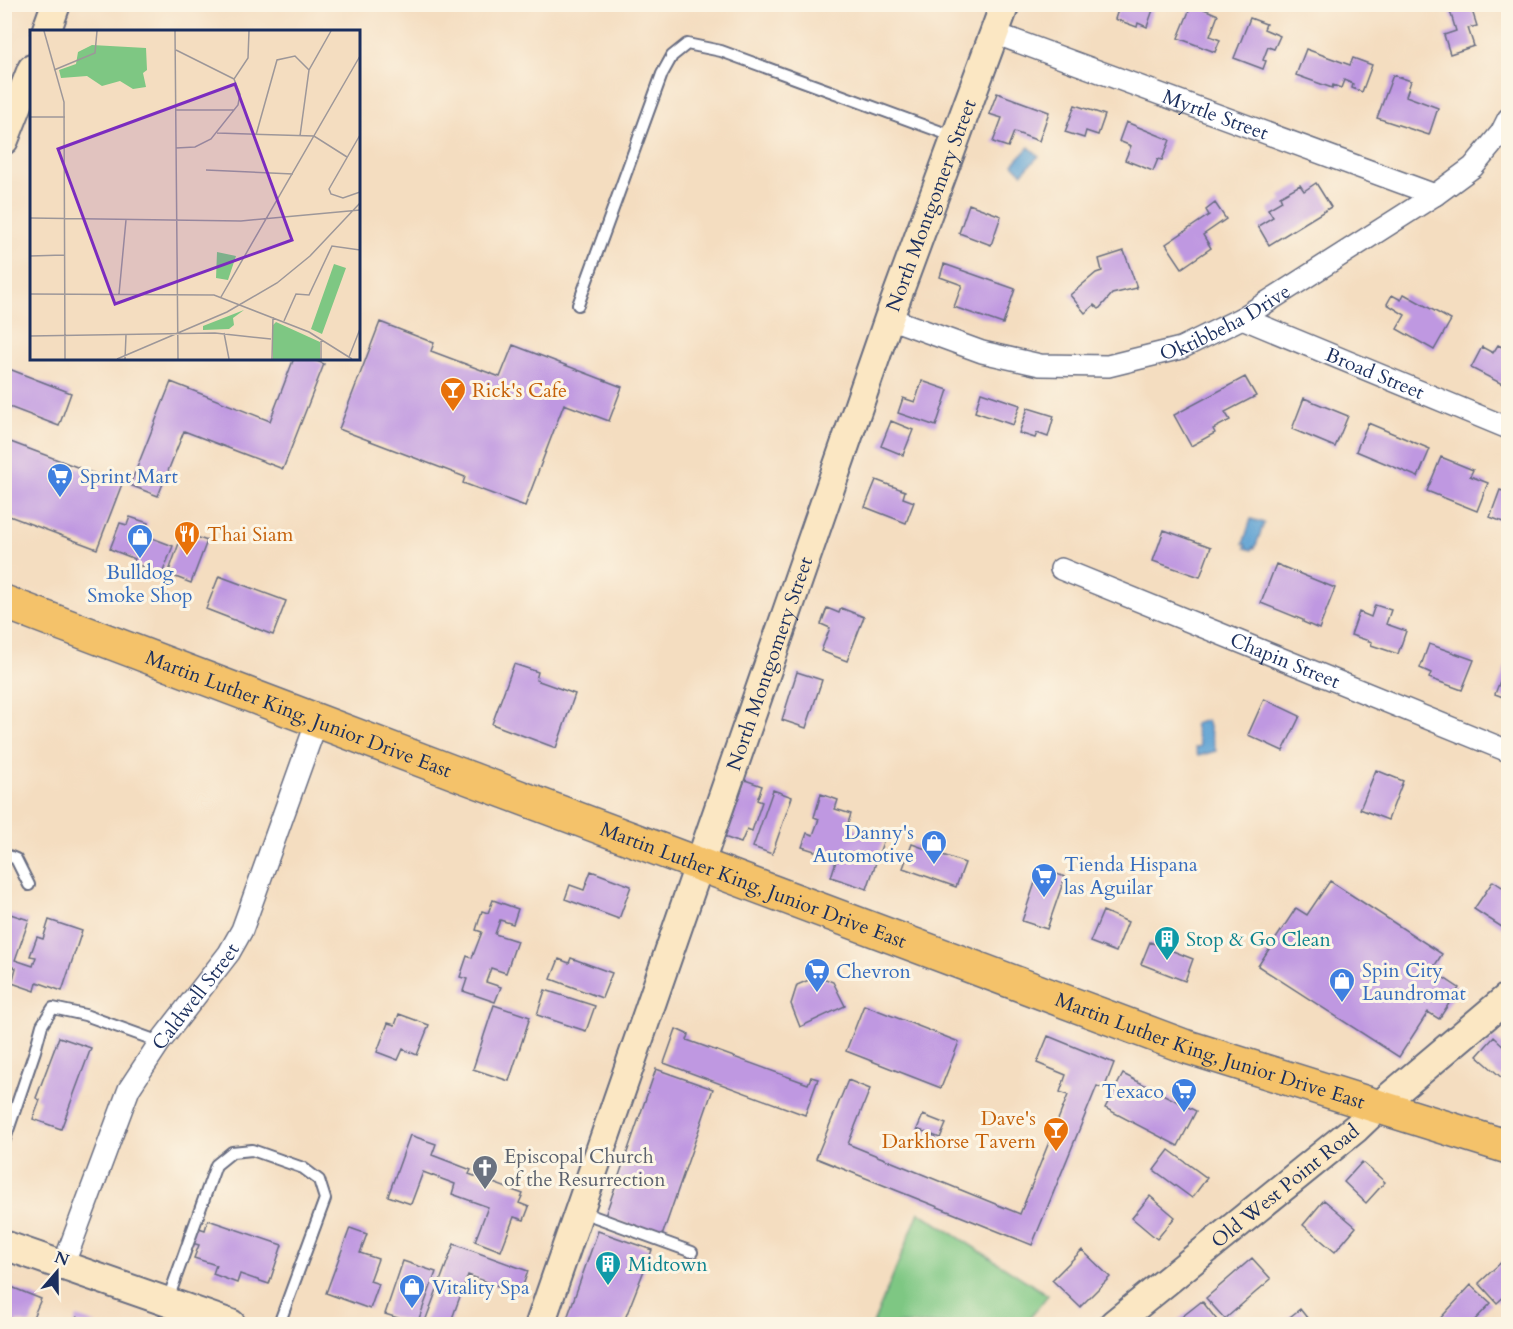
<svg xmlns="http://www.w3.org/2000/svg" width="1513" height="1329" viewBox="0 0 1513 1329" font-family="Cardo,serif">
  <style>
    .green { fill: #7ec783; stroke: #4c7b70; stroke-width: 1.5 }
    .water { fill: #5fa2d3; stroke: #3d6898; stroke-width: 1.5 }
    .building { fill: #bf98e1 }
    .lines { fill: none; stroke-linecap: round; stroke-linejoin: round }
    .lane-casing { stroke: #676c80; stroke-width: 14 }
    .street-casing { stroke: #676c80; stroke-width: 24 }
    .secondary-casing { stroke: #676c80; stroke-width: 32 }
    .primary-casing { stroke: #676c80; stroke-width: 36 }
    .lane { stroke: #fff; stroke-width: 10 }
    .street { stroke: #fff; stroke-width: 21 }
    .secondary { stroke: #fbe7c3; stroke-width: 28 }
    .primary { stroke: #f4c26a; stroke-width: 33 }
    .labels { text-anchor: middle; stroke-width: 6; stroke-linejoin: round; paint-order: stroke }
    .street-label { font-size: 20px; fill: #1b2f5e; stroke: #fcf5e5 }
    .food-label { font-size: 20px; fill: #c56008; stroke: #fcf5e5; text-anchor: start }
    .shop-label { font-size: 20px; fill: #366cbe; stroke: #fcf5e5; text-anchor: start }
    .culture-label { font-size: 20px; fill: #0d838f; stroke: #fcf5e5; text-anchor: start }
    .worship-label { font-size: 20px; fill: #5b616d; stroke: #fcf5e5; text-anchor: start }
    .inset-road { fill: none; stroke: #9d9799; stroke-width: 1.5 }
    .view { fill: #7b2cbf; fill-opacity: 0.15; stroke: #7b2cbf; stroke-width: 3 }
    .inset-edge { fill: none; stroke: #1b2f5e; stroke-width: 3 }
  </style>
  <rect width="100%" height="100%" fill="#fcf5e5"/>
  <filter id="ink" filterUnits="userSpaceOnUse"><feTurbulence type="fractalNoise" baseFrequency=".0167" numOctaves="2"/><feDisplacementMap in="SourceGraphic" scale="12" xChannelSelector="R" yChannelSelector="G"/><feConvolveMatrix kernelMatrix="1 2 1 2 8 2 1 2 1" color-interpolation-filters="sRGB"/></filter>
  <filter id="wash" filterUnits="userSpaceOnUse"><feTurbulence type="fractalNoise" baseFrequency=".008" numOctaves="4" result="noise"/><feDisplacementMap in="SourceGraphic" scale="24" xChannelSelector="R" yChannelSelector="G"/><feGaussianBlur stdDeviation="1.35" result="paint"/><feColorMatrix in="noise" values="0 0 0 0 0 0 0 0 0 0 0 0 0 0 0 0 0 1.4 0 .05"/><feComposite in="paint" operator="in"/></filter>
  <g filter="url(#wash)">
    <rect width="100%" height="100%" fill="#f4ddc0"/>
    <path class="green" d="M919,1212L1048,1295L1025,1324H873Z"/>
    <path class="water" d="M1029,147L1039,156L1022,173L1013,164Z
      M1251,519L1264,523L1255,548L1253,547L1252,550L1245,548L1246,545L1243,544Z
      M1207,720L1216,751L1198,756L1195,748L1200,746L1194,724Z"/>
    <g id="blocks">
      <path class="building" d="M1120,4H1155L1147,27L1138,23L1137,27L1115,19Z
        M1192,4L1218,15L1210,36L1220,40L1215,52L1178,38Z
        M1448,4H1470L1477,26L1468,28L1474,46L1450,54L1444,35L1456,31Z
        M1250,18L1266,24L1264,29L1280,36L1274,49L1268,47L1263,60L1266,61L1263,69L1234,58Z
        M1306,49L1350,65L1353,58L1372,65L1362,92L1352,88L1353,84L1344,80L1341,88L1333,85L1332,88L1296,75Z
        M1393,75L1411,81L1406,96L1438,108L1429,135L1377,118Z
        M997,93L1049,112L1039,141L1014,132L1008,147L993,142L1002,118L989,114Z
        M1075,105L1105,115L1098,135L1086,131L1084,138L1065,132Z
        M1126,122L1170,140L1162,160L1158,159L1153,171L1125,160L1131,146L1119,141Z
        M1316,183L1331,207L1269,245L1258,226L1273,217L1268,209L1282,201L1280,196L1300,185L1304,191Z
        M1215,203L1226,219L1203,235L1211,248L1182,268L1166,244L1209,215L1206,210Z
        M969,204L1001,216L991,245L959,233Z
        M1124,251L1137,288L1112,294L1099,309L1094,305L1085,313L1070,295L1096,273L1102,271L1099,259Z
        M944,264L1015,289L1003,324L954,307L962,285L940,277Z
        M1404,294L1451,320L1434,350L1397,329L1405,315L1387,304L1392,295L1401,300Z
        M380,322L434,343L431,351L500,377L513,345L622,387L609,421L564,404L525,506L463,483L465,477L339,429Z
        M1498,345L1508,350V387L1471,368L1482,347L1493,353Z
        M294,358H310L324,364L283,469L184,431L158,496L130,485L171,382L270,421Z
        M4,367L71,393L59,426L4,405Z
        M1245,377L1256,396L1225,412L1230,420L1213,429L1215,433L1191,446L1174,415Z
        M922,381L948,390L936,426L898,413L903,398L915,402Z
        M981,392L1020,405L1013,425L975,412Z
        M1304,398L1348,416L1335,447L1292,429Z
        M1028,408L1054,416L1048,437L1037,433L1035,438L1019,433Z
        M891,421L913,430L903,455L881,446Z
        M1368,423L1430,449L1418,477L1356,451Z
        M8,441L122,484L97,549L4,514V450Z
        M1441,457L1473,470L1470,476L1488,483L1477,511L1427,491Z
        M876,480L905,491L903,498L914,502L906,523L865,507Z
        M1500,490L1508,493V524L1490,517Z
        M130,517L148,523L144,535L173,546L162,574L133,563L135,559L110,549L120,523L127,525Z
        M1164,530L1211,547L1200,577L1153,561Z
        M183,532L207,541L191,583L168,574Z
        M1276,564L1335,588L1319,629L1303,622V620L1261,603Z
        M219,576L286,601L273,635L206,609Z
        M1375,605L1391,610L1386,624L1406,631L1398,654L1371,645L1372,642L1351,635L1359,612L1371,617Z
        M827,608L839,613L841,608L864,617L847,661L821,651L830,628L821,624Z
        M1429,644L1474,660L1462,690L1429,678L1431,673L1420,668Z
        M1508,660V699L1495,694Z
        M514,664L538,672L536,680L575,694L556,748L492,724Z
        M797,672L822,680L806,728L782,720Z
        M1264,699L1300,716L1283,751L1248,735Z
        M1376,770L1403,781L1388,820L1360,809Z
        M745,780L762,786L757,800L762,802L752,831L747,829L741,843L724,837Z
        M773,790L792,797L772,854L753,847Z
        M821,794L838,800L835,809L851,814L847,826L884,839L867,889L831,877L837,858L802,847L807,833L813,835L819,819L814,817Z
        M912,844L965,863L956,887L903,868Z
        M1040,868L1065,877L1047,929L1022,921Z
        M591,871L631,886L619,919L565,899L570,885L584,890Z
        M1330,881L1442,954L1432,970L1459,988L1439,1019L1428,1012L1399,1057L1258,966L1296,908L1307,915Z
        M1493,881L1508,891V931L1474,909Z
        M493,900L518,909L513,924L500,920L495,934L517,941L506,973L491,968L486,982L501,987L495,1002L463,991L467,979L460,977L467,956L472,958L482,932L476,930L482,911L488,913Z
        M1103,911L1128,922L1116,952L1090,942Z
        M4,912L29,920L15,960L33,966L36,957L30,956L37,937L43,939L49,920L82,931L62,991L37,982L35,991L12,983L16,968L4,964Z
        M1150,942L1193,959L1185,981L1141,964Z
        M571,958L612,973L602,998L551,979L559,959L569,963Z
        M818,976L833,982L845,1006L800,1027L791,1004L797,985Z
        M545,990L595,1006L586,1031L537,1015Z
        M494,1005L530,1017L509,1081L473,1069Z
        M864,1005L959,1042L941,1088L846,1051Z
        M399,1014L429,1025L417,1055L403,1049L398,1060L377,1052L388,1023L395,1025Z
        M676,1029L689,1035L687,1040L808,1084L811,1077L818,1079L805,1115L664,1063Z
        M1048,1036L1114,1063L1104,1089L1097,1086L1032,1245L816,1158L848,1080L870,1089L848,1144L1020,1214L1068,1095L1060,1092L1066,1075L1037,1063Z
        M59,1037L91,1048L61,1129L33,1119L40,1100L36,1098Z
        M1494,1037L1508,1050V1071L1502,1078L1477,1056Z
        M656,1069L713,1089L662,1236L605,1216Z
        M1123,1074L1196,1111L1178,1146L1105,1108Z
        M923,1115L946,1124L940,1138L917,1129Z
        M410,1135L436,1144L432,1155L471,1170L469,1174L523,1194L519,1203L529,1207L524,1220L514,1217L501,1251L475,1241L488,1207L452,1194L455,1184L423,1172L411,1204L388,1196Z
        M1169,1150L1207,1178L1192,1198L1154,1170Z
        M1362,1162L1385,1182L1366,1203L1344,1182Z
        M1150,1196L1175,1217L1157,1239L1132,1218Z
        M1324,1200L1356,1227L1335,1252L1303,1225Z
        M208,1220L282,1245L269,1284L240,1274L237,1283L213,1274L216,1265L194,1258L199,1245L182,1240L187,1224L205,1230Z
        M350,1228L367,1234L360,1253L378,1259L370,1281L379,1284L370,1309L326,1293Z
        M598,1231L652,1250L623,1324H565Z
        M454,1244L528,1271L520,1294L468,1275L450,1324H424Z
        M1082,1250L1110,1277L1080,1307L1052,1280Z
        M1508,1256V1293L1497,1303L1479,1283Z
        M1252,1258L1271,1279L1225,1319L1206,1298Z
        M403,1261L436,1272L417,1324L385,1314Z
        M4,1284L41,1299L30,1324L17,1321L16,1324H4Z
        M1471,1285L1491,1303L1471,1324H1435Z
        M1202,1301L1220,1324H1173Z
        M1300,1309L1312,1324H1281Z
        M77,1317L97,1324H74Z"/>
    </g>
  </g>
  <g filter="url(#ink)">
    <use href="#blocks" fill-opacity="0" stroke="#676c80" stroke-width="1.5"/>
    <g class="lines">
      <defs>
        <path id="lane" d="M578,305L662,74L672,56L687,44L721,51L955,137
          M4,854L16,859L29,885
          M4,1142L35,1051L42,1025L53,1008L85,1015L160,1042
          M579,1211L692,1252
          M167,1302L216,1165L232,1152L252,1150L303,1168L319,1180L325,1199L279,1324"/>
        <g id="street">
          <path id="s1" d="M994,33L1435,195"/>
          <path id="s2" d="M889,318L982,352L1040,365L1108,366L1181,348L1242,318L1435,195L1473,167L1501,133L1508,119"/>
          <path id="s3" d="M1242,318L1508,428"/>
          <path id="s4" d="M1061,569L1508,751"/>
          <path id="s5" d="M63,1266L129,1089L160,1042L229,953L242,930L317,721"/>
        </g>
        <g id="secondary">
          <path d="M46,32L56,4"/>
          <path d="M4,140L32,69"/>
          <path d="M4,1245L231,1324"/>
          <path id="s6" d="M540,1324L889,318L1005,4"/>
          <path id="s7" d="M1114,1324L1356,1128L1379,1106L1508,997"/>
        </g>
        <g id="primary">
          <path id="s8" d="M4,602L458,774L1184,1046L1508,1147"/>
        </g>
      </defs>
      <use href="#lane" class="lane-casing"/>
      <use href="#street" class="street-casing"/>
      <use href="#secondary" class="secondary-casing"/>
      <use href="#primary" class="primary-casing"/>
      <use href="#lane" class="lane"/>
      <use href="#street" class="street"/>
      <use href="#secondary" class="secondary"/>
      <use href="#primary" class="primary"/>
    </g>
  </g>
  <defs>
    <symbol id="bar-pin" viewBox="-11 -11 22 30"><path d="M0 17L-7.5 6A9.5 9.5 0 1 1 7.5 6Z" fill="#e8710a" stroke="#fcf5e5"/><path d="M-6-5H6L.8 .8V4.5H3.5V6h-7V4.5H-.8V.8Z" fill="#fff"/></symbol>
    <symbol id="supermarket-pin" viewBox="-11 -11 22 30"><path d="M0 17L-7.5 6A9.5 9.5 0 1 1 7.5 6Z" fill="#3f7fe0" stroke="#fcf5e5"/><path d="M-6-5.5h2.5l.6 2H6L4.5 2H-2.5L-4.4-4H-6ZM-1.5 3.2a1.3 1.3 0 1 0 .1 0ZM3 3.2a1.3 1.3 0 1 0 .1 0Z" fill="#fff"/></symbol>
    <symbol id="restaurant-pin" viewBox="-11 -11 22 30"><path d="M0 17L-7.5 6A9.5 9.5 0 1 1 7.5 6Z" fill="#e8710a" stroke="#fcf5e5"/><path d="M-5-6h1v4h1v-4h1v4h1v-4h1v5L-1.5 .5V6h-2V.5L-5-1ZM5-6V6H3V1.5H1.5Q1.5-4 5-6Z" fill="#fff"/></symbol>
    <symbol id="shop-pin" viewBox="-11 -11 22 30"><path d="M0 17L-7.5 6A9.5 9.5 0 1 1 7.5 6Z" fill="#3f7fe0" stroke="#fcf5e5"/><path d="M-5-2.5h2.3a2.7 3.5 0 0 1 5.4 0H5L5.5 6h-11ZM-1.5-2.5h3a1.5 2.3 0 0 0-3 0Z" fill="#fff"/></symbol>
    <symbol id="building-pin" viewBox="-11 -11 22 30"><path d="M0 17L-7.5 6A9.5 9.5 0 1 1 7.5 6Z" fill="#0f9aa8" stroke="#fcf5e5"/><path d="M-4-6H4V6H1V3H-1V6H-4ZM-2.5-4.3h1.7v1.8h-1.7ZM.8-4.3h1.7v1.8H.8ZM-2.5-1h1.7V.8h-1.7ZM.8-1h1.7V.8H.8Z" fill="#fff"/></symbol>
    <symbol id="church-pin" viewBox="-11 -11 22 30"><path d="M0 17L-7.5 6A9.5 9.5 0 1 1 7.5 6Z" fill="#6b7280" stroke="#fcf5e5"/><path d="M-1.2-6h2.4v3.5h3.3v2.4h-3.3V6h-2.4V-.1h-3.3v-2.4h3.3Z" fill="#fff"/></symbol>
  </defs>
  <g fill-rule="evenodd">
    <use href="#bar-pin" x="438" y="375" width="30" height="40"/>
    <use href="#supermarket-pin" x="45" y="461" width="30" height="40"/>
    <use href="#restaurant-pin" x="172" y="519" width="30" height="40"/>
    <use href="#shop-pin" x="125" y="522" width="30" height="40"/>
    <use href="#shop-pin" x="919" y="828" width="30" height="40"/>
    <use href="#supermarket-pin" x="1029" y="861" width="30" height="40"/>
    <use href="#building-pin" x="1152" y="924" width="30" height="40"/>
    <use href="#supermarket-pin" x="802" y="956" width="30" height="40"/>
    <use href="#shop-pin" x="1327" y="966" width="30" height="40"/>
    <use href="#supermarket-pin" x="1169" y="1076" width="30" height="40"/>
    <use href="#bar-pin" x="1041" y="1115" width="30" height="40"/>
    <use href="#church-pin" x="470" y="1153" width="30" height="40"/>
    <use href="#building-pin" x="593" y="1249" width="30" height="40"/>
    <use href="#shop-pin" x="397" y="1272" width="30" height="40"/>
  </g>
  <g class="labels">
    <g class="street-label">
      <text dy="7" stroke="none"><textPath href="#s1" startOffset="236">Myrtle Street</textPath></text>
      <text dy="7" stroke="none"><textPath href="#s6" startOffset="1185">North Montgomery Street</textPath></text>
      <text dy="7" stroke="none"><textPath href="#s2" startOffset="352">Oktibbeha Drive</textPath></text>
      <text dy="7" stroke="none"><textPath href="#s3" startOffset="144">Broad Street</textPath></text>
      <text dy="7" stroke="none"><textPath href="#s4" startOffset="242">Chapin Street</textPath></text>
      <text dy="7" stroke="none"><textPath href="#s6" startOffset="699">North Montgomery Street</textPath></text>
      <text dy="7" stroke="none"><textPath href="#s8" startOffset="315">Martin Luther King, Junior Drive East</textPath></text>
      <text dy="7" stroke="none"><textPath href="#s8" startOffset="801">Martin Luther King, Junior Drive East</textPath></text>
      <text dy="7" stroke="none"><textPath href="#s5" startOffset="303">Caldwell Street</textPath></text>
      <text dy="7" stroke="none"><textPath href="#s8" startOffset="1287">Martin Luther King, Junior Drive East</textPath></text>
      <text dy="7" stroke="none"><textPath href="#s7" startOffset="220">Old West Point Road</textPath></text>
    </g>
    <g class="food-label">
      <text x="472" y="397">Rick's Cafe</text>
      <text x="207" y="541">Thai Siam</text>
      <text x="1036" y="1125" text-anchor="end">Dave's<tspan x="1036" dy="23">Darkhorse Tavern</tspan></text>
    </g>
    <g class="shop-label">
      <text x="80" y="483">Sprint Mart</text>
      <text x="140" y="579" text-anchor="middle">Bulldog<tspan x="140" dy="23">Smoke Shop</tspan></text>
      <text x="914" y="839" text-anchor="end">Danny's<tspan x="914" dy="23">Automotive</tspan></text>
      <text x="1064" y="871">Tienda Hispana<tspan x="1064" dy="23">las Aguilar</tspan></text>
      <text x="1362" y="977">Spin City<tspan x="1362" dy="23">Laundromat</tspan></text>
      <text x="836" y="978">Chevron</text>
      <text x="1164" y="1098" text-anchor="end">Texaco</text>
      <text x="432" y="1294">Vitality Spa</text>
    </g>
    <g class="culture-label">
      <text x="1186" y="946">Stop &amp; Go Clean</text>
      <text x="628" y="1271">Midtown</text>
    </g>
    <g class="worship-label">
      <text x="504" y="1163">Episcopal Church<tspan x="504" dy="23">of the Resurrection</tspan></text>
    </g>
  </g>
  <g transform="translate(30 30)">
    <rect width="330" height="330" fill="#f4ddc0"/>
    <path d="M62,15L116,18L117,40L113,43L116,57L103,59L90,51L72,56L57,46L31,48L29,40L46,34L48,22ZM187,222L206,226L198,250L186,248ZM304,234L316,238L292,304L281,299ZM214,280L203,288L204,295L199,299L173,300V296ZM246,292L290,312V329H243V295Z" fill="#7ec783"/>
    <path class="inset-road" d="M14,1L34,72L35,329M145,1L148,329M146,20L204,49M24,40L65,23L67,1M146,80H204M0,87H35M187,103L284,106L317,127M226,105L247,30L265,26L279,40M330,105L299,159L301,164L313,168L330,162M270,106L279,40L301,1M146,118L165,117L181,109L208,75L210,64L204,49L218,28L219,1M176,140L263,144M0,188L211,191L330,180M0,226L34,225M0,264L184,265L279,302L322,329M89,264L96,190M191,267L330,26M254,291L266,264L279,265L302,216L330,220M194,303L199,329M0,306L185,303L241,309M291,309V329M319,327L330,299M87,329L197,282L247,253L280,226L330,173M95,329L96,305M242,329L243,287"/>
    <path class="view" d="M205,54L262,210L85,274L28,119Z"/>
    <rect width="330" height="330" class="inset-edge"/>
  </g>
  <rect width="1513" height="1329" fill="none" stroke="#fcf5e5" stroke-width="24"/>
  <g transform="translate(57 1272) rotate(20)" stroke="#fcf5e5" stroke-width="4.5" paint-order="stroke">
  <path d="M0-4.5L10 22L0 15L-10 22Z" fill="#1b2f5e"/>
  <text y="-9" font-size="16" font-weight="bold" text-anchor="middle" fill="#1b2f5e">N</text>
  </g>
</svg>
